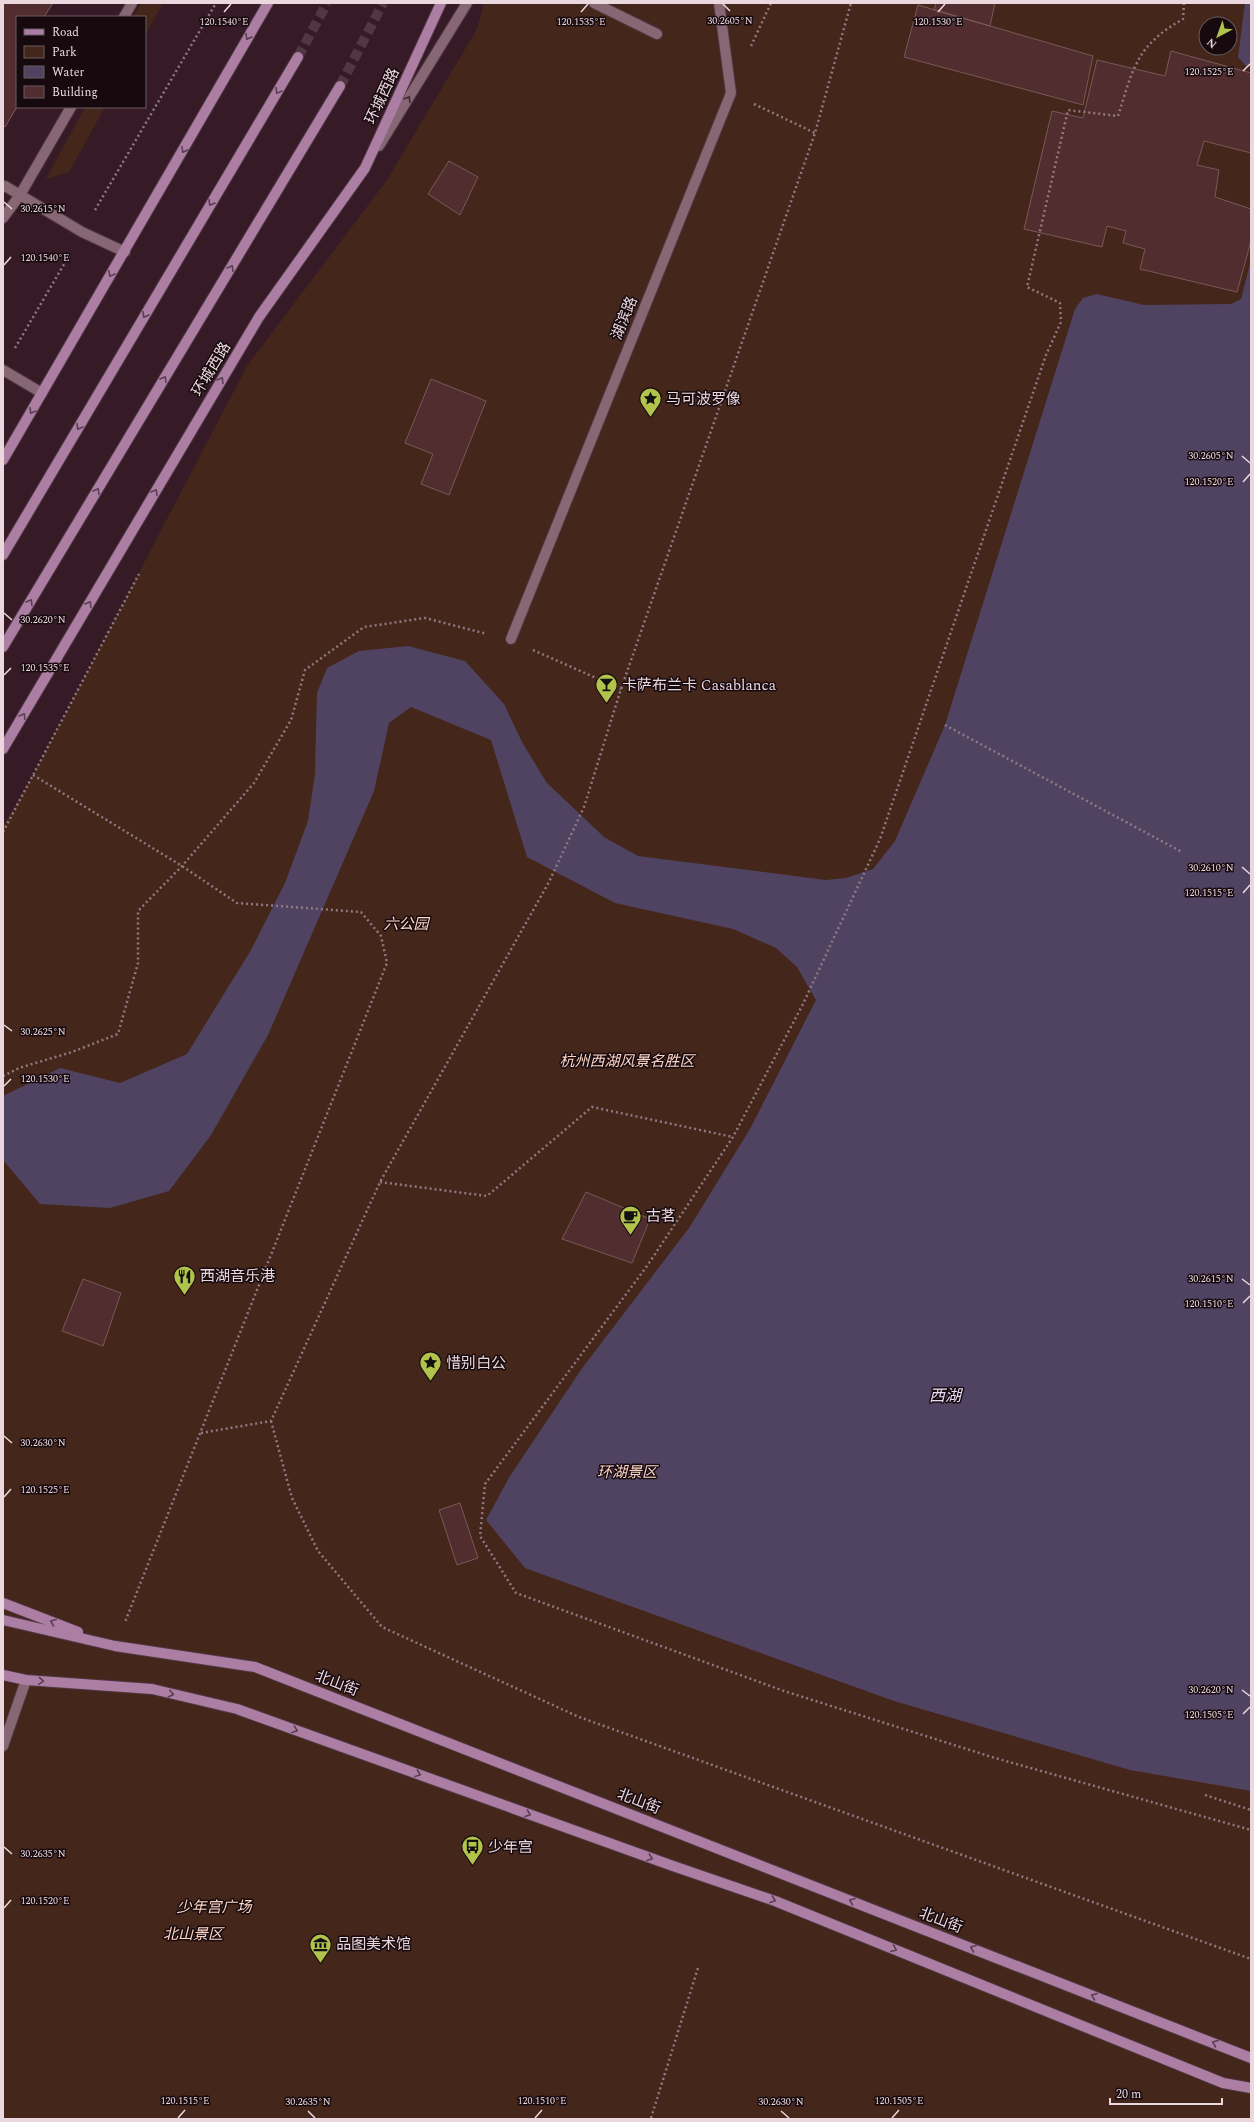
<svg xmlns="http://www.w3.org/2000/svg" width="1254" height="2122" viewBox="0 0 1254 2122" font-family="Spectral,'Noto Sans SC',serif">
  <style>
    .green { fill: #44261a; fill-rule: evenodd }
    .water { fill: #504362 }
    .building { fill: #522d2f; stroke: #7a5858 }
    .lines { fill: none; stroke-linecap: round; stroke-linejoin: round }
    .major-tunnel { stroke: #513743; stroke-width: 10; stroke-dasharray: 10 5; stroke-linecap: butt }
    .minor-casing { stroke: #4e3842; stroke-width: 12 }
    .major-casing { stroke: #4e3842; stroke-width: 12 }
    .path { stroke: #907983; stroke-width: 2.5; stroke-dasharray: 2 3; stroke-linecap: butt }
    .minor { stroke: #876774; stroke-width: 10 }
    .major { stroke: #ad7ea4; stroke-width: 10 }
    .oneway { stroke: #5a3e52 }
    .oneway2 { stroke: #3e2b32 }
    .ticks { fill: none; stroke: #ebd8df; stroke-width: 1.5 }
    .labels { text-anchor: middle; stroke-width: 3; stroke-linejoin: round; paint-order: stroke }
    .street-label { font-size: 15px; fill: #ebd8df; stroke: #160a0f }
    .poi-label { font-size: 15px; fill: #ebd8df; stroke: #160a0f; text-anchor: start }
    .park-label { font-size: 15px; font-style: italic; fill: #fdd5c5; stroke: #160a0f }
    .water-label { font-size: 16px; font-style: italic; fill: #e7def6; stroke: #160a0f }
    .ticks-label { font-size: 10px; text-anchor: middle; fill: #ebd8df; stroke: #160a0f; stroke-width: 3; stroke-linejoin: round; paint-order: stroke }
  </style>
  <rect width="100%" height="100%" fill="#361b27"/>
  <path class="green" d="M141,3H163L145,35V17H133Z
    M484,3H1251V2119H3V826L33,775L247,366L387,180L477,29ZM1206,24H1230V48H1206Z
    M85,107H105L69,172L46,179Z"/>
  <path class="water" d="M1245,3H1251V67L1246,66L1238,57Z
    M1251,260V1791L1130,1770L894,1701L525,1568L486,1520L510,1476L583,1367L689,1228L750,1129L816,1000L797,967L776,948L733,929L615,903L527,857L491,740L411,707L389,723L374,791L268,1035L211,1135L169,1191L110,1208L40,1204L3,1160V1096L60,1068L120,1083L187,1054L251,950L285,883L308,821L315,774L317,693L327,668L359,651L408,646L465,661L504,704L523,744L547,783L604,837L638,856L826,880L846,878L873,869L895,841L945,725L1075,309L1083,298L1097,294L1144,305L1231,304L1241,299Z"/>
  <path class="building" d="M3,3H53L44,17H17V107L5,127L3,125Z
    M936,3H995L990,26L934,10Z
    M918,5L1093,56L1083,105L904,57Z
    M1171,51L1251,73V153L1204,141L1197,165L1219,170L1215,197L1251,209V241L1237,292L1140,269L1145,249L1123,243L1126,231L1107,226L1102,247L1024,229L1052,111L1083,118L1097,60L1165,76Z
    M449,161L478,177L460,215L428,194Z
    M431,379L486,401L449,495L421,484L433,454L405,443Z
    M586,1192L650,1219L632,1263L562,1239Z
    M83,1279L121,1293L103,1346L62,1331Z
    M460,1503L478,1558L457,1565L439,1510Z"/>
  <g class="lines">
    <path class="major-tunnel" d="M298,57L327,3
      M340,86L383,3"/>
    <defs>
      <path id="minor" d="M594,3L657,34
        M124,17L132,3
        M379,146L467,3
        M3,187L5,186L82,232L125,252
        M3,218L20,195L71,107
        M3,370L42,393
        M511,639L731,93L719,3
        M3,1746L26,1680"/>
      <path id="major" d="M3,460L268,3
        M3,555L298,57
        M3,647L340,86
        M3,749L259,317L365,168L441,3
        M3,1603L78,1632
        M3,1620L115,1646L255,1667L1251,2058
        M3,1675L26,1680L152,1689L237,1709L673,1866L775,1901L1223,2083L1251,2088"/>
    </defs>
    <use href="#minor" class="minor-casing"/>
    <use href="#major" class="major-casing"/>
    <path class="path" d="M1184,3L1183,19C1173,25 1163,31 1155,39C1133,58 1127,89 1118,116L1068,110L1027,287L1060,303L1061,322L1046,355L880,839L803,1004L733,1137L647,1266L485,1484L480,1536L516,1593L784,1691L995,1758L1251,1830
      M751,46L771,3
      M754,104L815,133
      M95,210L216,3
      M15,348L70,254
      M533,650L621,689
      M945,725L1182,852
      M33,775L182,866L237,903L361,912L381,936L387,963L125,1622
      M3,832L139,574
      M3,1076L19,1068L72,1052L118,1034L138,963V911L182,866L254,783L291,720L305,670L364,627L425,618L487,634
      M380,1182L487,1196L592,1107L733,1137
      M271,1421L292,1498L318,1551L382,1627L579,1717L1251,1959
      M201,1433L271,1421L380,1182L549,882L584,807L621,689L815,133L851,3
      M1205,1795L1251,1810
      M651,2118L698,1968"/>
    <use href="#minor" class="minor"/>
    <use href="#major" class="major"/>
  </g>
  <defs><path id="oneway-chevron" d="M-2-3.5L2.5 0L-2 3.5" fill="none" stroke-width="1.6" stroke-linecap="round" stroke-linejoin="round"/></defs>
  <g class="oneway">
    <use href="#oneway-chevron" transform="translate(248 37) rotate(120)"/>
    <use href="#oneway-chevron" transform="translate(278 91) rotate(121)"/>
    <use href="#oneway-chevron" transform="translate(184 150) rotate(120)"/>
    <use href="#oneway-chevron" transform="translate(211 203) rotate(121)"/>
    <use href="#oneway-chevron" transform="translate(231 268) rotate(-59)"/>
    <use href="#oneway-chevron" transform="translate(111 274) rotate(120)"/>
    <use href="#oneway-chevron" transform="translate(145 315) rotate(121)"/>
    <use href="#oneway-chevron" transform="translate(164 379) rotate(-59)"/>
    <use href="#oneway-chevron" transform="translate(221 380) rotate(-59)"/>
    <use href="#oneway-chevron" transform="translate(32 411) rotate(120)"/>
    <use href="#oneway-chevron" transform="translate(79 427) rotate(121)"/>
    <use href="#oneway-chevron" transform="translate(97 491) rotate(-59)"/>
    <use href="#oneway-chevron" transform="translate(155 492) rotate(-59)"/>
    <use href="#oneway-chevron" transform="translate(30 602) rotate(-59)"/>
    <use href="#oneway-chevron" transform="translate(89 604) rotate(-59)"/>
    <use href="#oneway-chevron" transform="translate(23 716) rotate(-59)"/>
    <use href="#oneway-chevron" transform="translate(53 1622) rotate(-159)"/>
    <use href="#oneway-chevron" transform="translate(41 1681) rotate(4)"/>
    <use href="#oneway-chevron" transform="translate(171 1694) rotate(13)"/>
    <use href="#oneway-chevron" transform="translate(295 1730) rotate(20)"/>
    <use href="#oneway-chevron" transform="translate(418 1774) rotate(20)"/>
    <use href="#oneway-chevron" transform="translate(528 1814) rotate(20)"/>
    <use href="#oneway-chevron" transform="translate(650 1858) rotate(20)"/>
    <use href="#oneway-chevron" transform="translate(773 1900) rotate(20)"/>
    <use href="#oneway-chevron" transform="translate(852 1901) rotate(-159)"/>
    <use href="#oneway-chevron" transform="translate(973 1948) rotate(-159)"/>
    <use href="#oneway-chevron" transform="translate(894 1949) rotate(22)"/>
    <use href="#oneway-chevron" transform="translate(1094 1996) rotate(-159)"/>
    <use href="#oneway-chevron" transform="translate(1215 2043) rotate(-159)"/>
  </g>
  <use class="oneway2" href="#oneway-chevron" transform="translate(408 99) rotate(-58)"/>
  <path class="ticks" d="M723,4L730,11M224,12L231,4M581,12L588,4M938,12L945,4M1243,71L1250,64M4,202L12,209M4,265L11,257M1242,456L1250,463M1243,482L1250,474M4,613L12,620M4,675L11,668M1242,867L1250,874M1243,893L1250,885M4,1025L12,1031M4,1086L11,1079M1242,1279L1250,1285M1243,1303L1250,1296M4,1436L12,1443M4,1497L11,1489M1242,1690L1250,1696M1243,1714L1250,1707M4,1847L12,1854M4,1908L11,1900M308,2111L315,2118M781,2111L789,2118M178,2118L185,2110M535,2118L542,2110M892,2118L899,2110"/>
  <defs>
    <symbol id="sight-pin" viewBox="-11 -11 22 30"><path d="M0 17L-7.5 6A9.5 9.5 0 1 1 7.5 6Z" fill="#b2c34c" stroke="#160a0f"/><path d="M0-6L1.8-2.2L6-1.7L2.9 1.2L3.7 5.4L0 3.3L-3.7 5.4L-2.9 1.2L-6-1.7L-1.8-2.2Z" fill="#111"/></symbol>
    <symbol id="bar-pin" viewBox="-11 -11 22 30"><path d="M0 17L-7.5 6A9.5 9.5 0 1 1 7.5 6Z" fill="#b2c34c" stroke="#160a0f"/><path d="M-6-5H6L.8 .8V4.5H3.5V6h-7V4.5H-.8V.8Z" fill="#111"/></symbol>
    <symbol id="cafe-pin" viewBox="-11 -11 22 30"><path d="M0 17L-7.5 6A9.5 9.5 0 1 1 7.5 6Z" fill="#b2c34c" stroke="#160a0f"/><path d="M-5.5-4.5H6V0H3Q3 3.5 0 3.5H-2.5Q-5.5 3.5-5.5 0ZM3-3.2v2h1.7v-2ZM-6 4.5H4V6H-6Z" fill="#111"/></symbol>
    <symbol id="restaurant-pin" viewBox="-11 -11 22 30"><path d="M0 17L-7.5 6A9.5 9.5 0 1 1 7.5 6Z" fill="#b2c34c" stroke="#160a0f"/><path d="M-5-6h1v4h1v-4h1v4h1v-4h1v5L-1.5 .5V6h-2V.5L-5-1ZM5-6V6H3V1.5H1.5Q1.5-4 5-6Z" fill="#111"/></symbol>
    <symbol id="bus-pin" viewBox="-11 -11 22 30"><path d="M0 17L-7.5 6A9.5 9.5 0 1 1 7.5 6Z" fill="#b2c34c" stroke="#160a0f"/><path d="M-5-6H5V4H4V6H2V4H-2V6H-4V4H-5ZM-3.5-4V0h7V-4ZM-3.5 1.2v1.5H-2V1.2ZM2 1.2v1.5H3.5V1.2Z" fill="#111"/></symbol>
    <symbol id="museum-pin" viewBox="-11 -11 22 30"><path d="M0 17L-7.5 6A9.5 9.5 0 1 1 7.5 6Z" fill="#b2c34c" stroke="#160a0f"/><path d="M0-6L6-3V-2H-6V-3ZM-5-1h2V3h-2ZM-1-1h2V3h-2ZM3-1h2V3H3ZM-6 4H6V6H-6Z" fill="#111"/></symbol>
  </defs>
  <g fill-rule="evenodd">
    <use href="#sight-pin" x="638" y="386" width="25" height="34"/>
    <use href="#bar-pin" x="594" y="672" width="25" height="34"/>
    <use href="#cafe-pin" x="618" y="1204" width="25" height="34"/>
    <use href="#restaurant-pin" x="172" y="1264" width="25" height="34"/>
    <use href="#sight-pin" x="418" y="1350" width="25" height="34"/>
    <use href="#bus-pin" x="460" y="1834" width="25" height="34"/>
    <use href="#museum-pin" x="308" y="1932" width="25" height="34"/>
  </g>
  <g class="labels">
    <g class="street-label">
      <text transform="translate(382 96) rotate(-65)" y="5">环城西路</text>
      <text transform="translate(624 318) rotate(-68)" y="5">湖滨路</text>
      <text transform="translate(211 369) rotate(-59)" y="5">环城西路</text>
      <text transform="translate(337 1683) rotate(21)" y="5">北山街</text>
      <text transform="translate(639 1801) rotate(21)" y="5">北山街</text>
      <text transform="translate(941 1920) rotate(21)" y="5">北山街</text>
    </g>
    <g class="poi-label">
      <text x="666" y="404">马可波罗像</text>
      <text x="622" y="690">卡萨布兰卡 Casablanca</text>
      <text x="646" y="1221">古茗</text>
      <text x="200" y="1281">西湖音乐港</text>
      <text x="446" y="1368">惜别白公</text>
      <text x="488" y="1852">少年宫</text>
      <text x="336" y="1949">品图美术馆</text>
    </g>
    <g class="park-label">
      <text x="406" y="929">六公园</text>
      <text x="627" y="1066">杭州西湖风景名胜区</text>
      <text x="627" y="1477">环湖景区</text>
      <text x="214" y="1912">少年宫广场</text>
      <text x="193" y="1939">北山景区</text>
    </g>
    <g class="water-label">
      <text x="945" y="1401">西湖</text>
    </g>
  </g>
  <g class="ticks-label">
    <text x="730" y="24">30.2605°N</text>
    <text x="224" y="25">120.1540°E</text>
    <text x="581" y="25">120.1535°E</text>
    <text x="938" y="25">120.1530°E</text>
    <text x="1209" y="75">120.1525°E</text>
    <text x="43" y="212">30.2615°N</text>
    <text x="45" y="261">120.1540°E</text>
    <text x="1211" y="459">30.2605°N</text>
    <text x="1209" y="485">120.1520°E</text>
    <text x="43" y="623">30.2620°N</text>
    <text x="45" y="671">120.1535°E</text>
    <text x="1211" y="871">30.2610°N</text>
    <text x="1209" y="896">120.1515°E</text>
    <text x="43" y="1035">30.2625°N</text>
    <text x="45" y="1082">120.1530°E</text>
    <text x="1211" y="1282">30.2615°N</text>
    <text x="1209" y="1307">120.1510°E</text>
    <text x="43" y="1446">30.2630°N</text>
    <text x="45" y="1493">120.1525°E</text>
    <text x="1211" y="1693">30.2620°N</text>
    <text x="1209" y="1718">120.1505°E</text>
    <text x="43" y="1857">30.2635°N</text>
    <text x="45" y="1904">120.1520°E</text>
    <text x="185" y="2104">120.1515°E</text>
    <text x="542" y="2104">120.1510°E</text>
    <text x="899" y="2104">120.1505°E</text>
    <text x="308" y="2105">30.2635°N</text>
    <text x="781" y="2105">30.2630°N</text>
  </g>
  <rect width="1254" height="2122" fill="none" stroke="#ebd8df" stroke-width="8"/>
  <rect x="16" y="16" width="130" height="92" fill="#160a0f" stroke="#6b5c62"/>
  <rect x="24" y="29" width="20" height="6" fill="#ad7ea4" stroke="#6b5c62"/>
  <text x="52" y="36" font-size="12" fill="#ebd8df">Road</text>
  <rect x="24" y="46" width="20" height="12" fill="#44261a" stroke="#6b5c62"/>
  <text x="52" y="56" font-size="12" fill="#ebd8df">Park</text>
  <rect x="24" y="66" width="20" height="12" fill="#504362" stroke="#6b5c62"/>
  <text x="52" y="76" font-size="12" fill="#ebd8df">Water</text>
  <rect x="24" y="86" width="20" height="12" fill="#522d2f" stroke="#6b5c62"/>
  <text x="52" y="96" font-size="12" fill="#ebd8df">Building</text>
  <g transform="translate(1218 36) rotate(221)"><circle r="19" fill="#160a0f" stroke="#6b5c62"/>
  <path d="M0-3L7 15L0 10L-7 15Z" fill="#b2c34c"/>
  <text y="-6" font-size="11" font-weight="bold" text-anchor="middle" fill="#ebd8df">N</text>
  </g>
  <path d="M1110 2098v6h112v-6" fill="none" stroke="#ebd8df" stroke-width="2"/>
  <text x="1116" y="2098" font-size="12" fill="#ebd8df" stroke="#160a0f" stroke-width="3" paint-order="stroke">20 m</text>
</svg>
